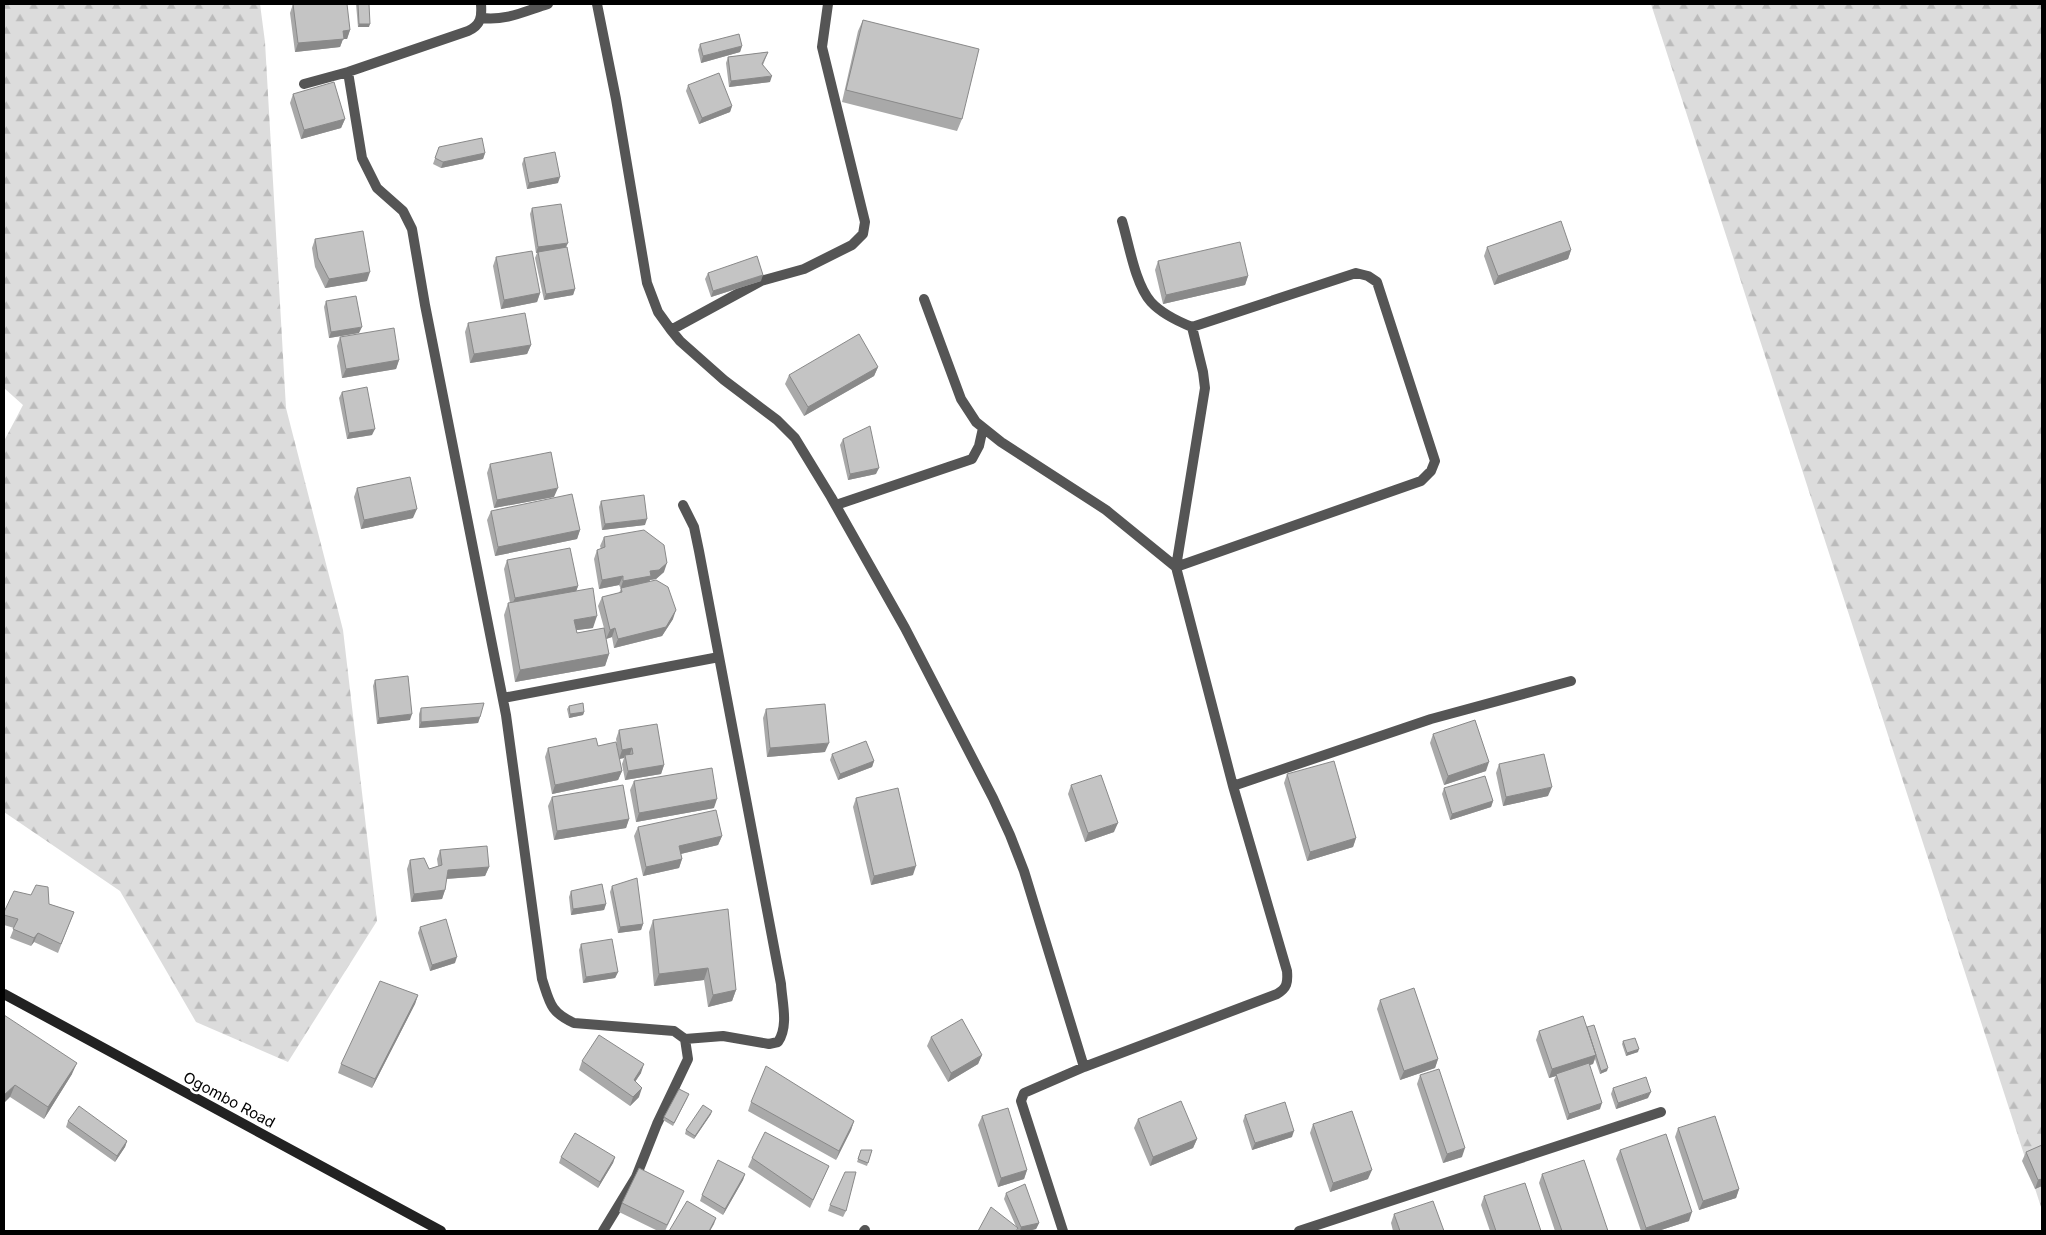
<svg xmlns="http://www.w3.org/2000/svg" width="2046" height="1235" viewBox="0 0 2046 1235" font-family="Inter,sans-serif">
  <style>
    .forest { fill: url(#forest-firs) }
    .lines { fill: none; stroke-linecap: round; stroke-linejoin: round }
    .minor { stroke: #555; stroke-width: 10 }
    .secondary { stroke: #222; stroke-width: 10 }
    .wall { fill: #a9a9a9 }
    .shaded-wall { fill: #898989 }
    .building { fill: #c4c4c4; stroke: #898989 }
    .labels { text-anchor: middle; stroke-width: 5; stroke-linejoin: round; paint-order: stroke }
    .street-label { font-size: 15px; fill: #000; stroke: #fff }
  </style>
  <defs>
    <pattern id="forest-firs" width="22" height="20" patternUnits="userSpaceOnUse" patternTransform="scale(1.25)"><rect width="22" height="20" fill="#dcdcdc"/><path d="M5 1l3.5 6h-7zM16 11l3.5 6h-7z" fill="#bbb"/></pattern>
  </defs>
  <rect width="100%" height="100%" fill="#fff"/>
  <path class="forest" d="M4,4H260L265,42L286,408L343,630L377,921L288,1062L196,1022L120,891L4,812V441L23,405L4,388Z
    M1651,4H2042V1210Z"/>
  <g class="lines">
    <path class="minor" d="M597,4L616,99L647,283L658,312L671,330L680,341L724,380L777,420L795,438L831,497L905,628L993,798L1010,835L1024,871L1084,1067
      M482,18C506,21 525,11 548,4
      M348,72L362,158L377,188L403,211L412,229L425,305L506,715L542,979C550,1003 550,1012 574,1023L674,1031L685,1039L688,1059L657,1124L636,1177L603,1231
      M304,84L348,72L468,31C481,25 482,17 481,4
      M1122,221C1129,244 1135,284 1151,302C1162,314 1177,321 1192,327L1356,273L1368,276L1377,282L1435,461L1431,471L1421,481L1176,567
      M924,299L961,399L976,422L1001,442L1106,510L1176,567
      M671,330L761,281L804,269L852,245L863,234L865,222L822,47L828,4
      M683,505L694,527L699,551L781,984C782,1002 789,1026 778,1042L769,1044L723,1036L685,1039
      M836,505L972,459L979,446L983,428
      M503,698L719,657
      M1233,786L1431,719L1571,681
      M864,1231L865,1230
      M1063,1231L1021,1101L1024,1093L1084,1067L1277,994C1287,988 1288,983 1287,971L1233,786L1176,567L1205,388L1203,372L1192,327
      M1299,1231L1661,1112"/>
    <path class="secondary" d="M4,994L441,1231"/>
  </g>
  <path class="wall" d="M293,4L350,30L347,39H343L340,47L295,52L290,13Z
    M356,4H369V27H358Z
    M863,20L962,119L957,131L842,102L858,31Z
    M700,44L742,46L740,52L701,63L698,50Z
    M768,52L763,65L770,82L729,87L726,63L728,57Z
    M688,85L732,106L730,112L699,124L686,91Z
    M293,94L345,119L341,128L301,139L290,103Z
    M439,147L485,153L483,159L441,168L433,164Z
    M524,158L558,183L527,189L522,164Z
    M532,208L566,247L575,289L573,295L544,300L535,258L537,253H536L530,214Z
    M315,239L367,281L325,288L315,267L312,248Z
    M1487,247L1571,250L1568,259L1494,285L1484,256Z
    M496,257L540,293L537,302L501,309L493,266Z
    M1158,261L1248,276L1245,285L1163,304L1155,270Z
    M708,273L761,281L711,297L705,279Z
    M326,301L359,333L329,338L324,307Z
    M468,323L531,345L527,354L470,363L465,332Z
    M340,337L399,360L396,369L342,378L337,346Z
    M878,367L874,376L804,416L785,384L789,375Z
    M342,392L372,435L347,439L339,398Z
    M843,439L876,474L848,480L840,445Z
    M490,464L554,497L494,508L487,473Z
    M357,488L413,518L361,529L354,497Z
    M601,501L645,525L602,530L599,507Z
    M491,511L580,530L577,539L495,556L487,520Z
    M604,537L664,572L656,579L650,580L649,581L673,619L662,636L614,648L612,637L606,639L609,654L605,666L515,682L504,615L508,603H510L504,569L507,560L578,586L576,591L593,628L576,630L577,633L604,628L598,606L602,597L619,593L621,589L619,585L599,589L594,559L597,550L601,549L600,546Z
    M375,680L410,720L377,724L373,686Z
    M569,706L584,712L583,715L569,718L567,709Z
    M421,708L480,717L478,723L419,728V714Z
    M766,709L825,752L767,757L763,718Z
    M619,730L664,765L661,774L625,780L622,764L624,758L619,759L622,771L618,780L552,794L545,757L548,748L598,746L619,759L616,739Z
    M1433,734L1486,771L1444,785L1430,743Z
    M832,754L874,761L872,767L838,780L830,760Z
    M1499,764L1548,796L1503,806L1496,773Z
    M1287,774L1356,838L1353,847L1307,861L1284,783Z
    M634,781L714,808L636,822L630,790Z
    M1071,785L1114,832L1085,842L1068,794Z
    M1444,788L1493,801L1491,807L1450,820L1442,794Z
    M552,797L629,819L626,828L554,840L548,806Z
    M856,798L913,875L871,885L853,807Z
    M638,827L722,836L718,845L681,854L682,859L679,868L643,876L634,836Z
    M440,850L489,867L485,876L446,879L445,890L442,899L411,902L407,869L410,860L429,869L438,866L437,859Z
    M612,886L643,924L641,930L618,933L610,892Z
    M571,891L606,904L604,910L571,915L569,897Z
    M49,904L74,912L58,953L34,942L31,946L10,938L14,928L4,925V912Z
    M653,920L736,990L732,1001L708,1007L704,980L654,986L649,932Z
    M420,927L455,963L430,971L418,933Z
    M581,944L618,972L615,978L583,983L579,950Z
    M418,995L415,1004L372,1088L338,1073L341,1064Z
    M1380,1000L1438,1059L1435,1068L1400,1080L1377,1009Z
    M4,1015L72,1074L44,1119L10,1097Z
    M1587,1028L1607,1071L1600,1074L1595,1059L1593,1064L1589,1065L1600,1109L1567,1120L1554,1080L1556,1076L1549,1078L1536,1040L1539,1031Z
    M931,1037L982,1055L978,1064L948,1082L927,1046Z
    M1623,1041L1638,1052L1626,1056L1622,1044Z
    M582,1061L641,1073L635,1082L639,1097L630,1106L579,1070Z
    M1420,1075L1462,1157L1443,1163L1417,1084Z
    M1613,1088L1648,1098L1616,1109L1611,1094Z
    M688,1097L673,1126L663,1120L664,1117Z
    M751,1102L854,1121L851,1130L836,1160L748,1111Z
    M711,1114L694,1139L685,1134L686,1130Z
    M1245,1115L1292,1137L1252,1150L1243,1121Z
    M982,1116L1027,1170L1024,1179L998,1187L978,1125Z
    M1138,1119L1197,1139L1193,1148L1150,1166L1134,1128Z
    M68,1121L127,1141L125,1147L115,1162L66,1127Z
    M1313,1124L1368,1179L1330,1192L1310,1133Z
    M1678,1128L1739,1189L1736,1198L1699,1210L1675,1137Z
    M2042,1145V1186L2035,1189L2022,1161L2026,1152Z
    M861,1150H872L867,1166L857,1162Z
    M1620,1150L1689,1221L1658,1231H1641L1616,1159Z
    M561,1157H615L613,1163L598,1188L559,1163Z
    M752,1158L829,1166L825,1175L810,1208L748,1167Z
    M745,1174L743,1180L723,1215L700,1201L702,1195Z
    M1542,1174L1608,1231H1555L1539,1183Z
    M1006,1193L1039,1223L1036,1229L1028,1231H1018L1004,1199Z
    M1484,1196L1541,1231H1490L1481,1205Z
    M680,1200L665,1231H658L619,1212L622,1203Z
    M830,1205L846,1211L843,1217L828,1211Z
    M1394,1214L1444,1231H1393L1391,1223Z"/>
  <path class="shaded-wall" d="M359,24H370L369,27H358Z
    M350,30L347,39H343L340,47L295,52L298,43L343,31Z
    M742,46L740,52L701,63L703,56Z
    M772,76L770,82L729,87L731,81Z
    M732,106L730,112L699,124L702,118Z
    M345,119L341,128L301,139L304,130Z
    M485,153L483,159L441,168L443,162Z
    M560,177L558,183L527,189L529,183Z
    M568,243L565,249L536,253L538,247Z
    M1571,250L1568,259L1494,285L1498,276Z
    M370,272L367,281L325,288L329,279Z
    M763,275L761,281L711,297L713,291Z
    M1248,276L1245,285L1163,304L1166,295Z
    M575,289L573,295L544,300L546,294Z
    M540,293L537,302L501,309L504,300Z
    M362,327L359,333L329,338L331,332Z
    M531,345L527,354L470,363L474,354Z
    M399,360L396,369L342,378L346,369Z
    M878,367L874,376L804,416L808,407Z
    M375,429L372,435L347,439L349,433Z
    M879,468L876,474L848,480L850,474Z
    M558,488L554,497L494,508L497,500Z
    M417,509L413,518L361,529L364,520Z
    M647,519L645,525L602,530L605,524Z
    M580,530L577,539L495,556L498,547Z
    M667,563L664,572L656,579L650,580L648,585L621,588L620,590L623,581L650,571Z
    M623,576L619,585L599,589L602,580Z
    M578,586L575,595L511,607L515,598Z
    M676,610L673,619L662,636L614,648L618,639Z
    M597,616L593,628L570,631L574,620Z
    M615,628L612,637L606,639L610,630Z
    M609,654L605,666L515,682L520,670Z
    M584,712L583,715L569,718L570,714Z
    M412,714L410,720L377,724L379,718Z
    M480,717L478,723L419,728L421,722Z
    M829,743L825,752L767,757L770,748Z
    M632,748L629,757L625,755L624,758L619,759L622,750Z
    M874,761L872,767L838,780L840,774Z
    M1489,762L1486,771L1444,785L1448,776Z
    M664,765L661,774L625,780L628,771Z
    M622,771L618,780L552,794L555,785Z
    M1552,787L1548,796L1503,806L1506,797Z
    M717,799L714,808L636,822L639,813Z
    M1493,801L1491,807L1450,820L1452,814Z
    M629,819L626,828L554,840L557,831Z
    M1118,823L1114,832L1085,842L1088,833Z
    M722,836L718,845L676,855L679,846Z
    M1356,838L1353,847L1307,861L1310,852Z
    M682,859L679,868L643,876L646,867Z
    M916,866L913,875L871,885L874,876Z
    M489,867L485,876L444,879L448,870Z
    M445,890L442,899L411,902L414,894Z
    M606,904L604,910L571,915L573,909Z
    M643,924L641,930L618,933L620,927Z
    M38,933L34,942L31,946L34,938Z
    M457,957L455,963L430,971L432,965Z
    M708,968L704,980L654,986L659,974Z
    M618,972L615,978L583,983L586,977Z
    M736,990L732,1001L708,1007L713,995Z
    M418,995L415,1004L372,1088L375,1079Z
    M1639,1049L1638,1052L1626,1056L1627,1053Z
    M982,1055L978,1064L948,1082L951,1073Z
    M1596,1055L1593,1064L1557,1076L1556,1074V1076L1549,1078L1552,1069Z
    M1438,1059L1435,1068L1400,1080L1404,1071Z
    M77,1063L72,1074L44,1119L48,1107Z
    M644,1064L641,1073L630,1089L634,1080Z
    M1608,1068L1607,1071L1600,1074L1601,1071Z
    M15,1085L10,1097L4,1103V1095Z
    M642,1088L639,1097L630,1106L633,1097Z
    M1651,1092L1648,1098L1616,1109L1618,1103Z
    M1602,1103L1600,1109L1567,1120L1569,1114Z
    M712,1111L711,1114L694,1139L695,1136Z
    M854,1121L851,1130L836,1160L839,1151Z
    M1294,1131L1292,1137L1252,1150L1255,1143Z
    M1197,1139L1193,1148L1150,1166L1153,1157Z
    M127,1141L125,1147L115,1162L117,1156Z
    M1465,1148L1462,1157L1443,1163L1447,1154Z
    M615,1157L613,1163L598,1188L600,1182Z
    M1027,1170L1024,1179L998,1187L1001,1178Z
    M1372,1170L1368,1179L1330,1192L1333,1183Z
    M745,1174L743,1180L723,1215L725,1209Z
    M2042,1179V1186L2035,1189L2038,1180Z
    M1739,1189L1736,1198L1699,1210L1703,1201Z
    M1692,1212L1689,1221L1658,1231H1644L1646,1228Z
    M716,1218L714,1224L710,1231H709Z
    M1039,1223L1036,1229L1028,1231H1020L1021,1227Z"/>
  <path class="building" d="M293,4H347L350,30L343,31L344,39L298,43Z
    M358,4H369L370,24H359Z
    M863,20L979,49L962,119L846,90Z
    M739,34L742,46L703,56L700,44Z
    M768,52L762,64L772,76L731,81L728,57Z
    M719,73L732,106L702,118L688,85Z
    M334,82L345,119L304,130L293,94Z
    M482,138L485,153L443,162L435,158L439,147Z
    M555,152L560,177L529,183L524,158Z
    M561,204L568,243L538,247L532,208Z
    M1561,221L1571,250L1498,276L1487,247Z
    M363,231L370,272L329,279L318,258L315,239Z
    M1240,242L1248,276L1166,295L1158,261Z
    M567,247L575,289L546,294L538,252Z
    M532,251L540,293L504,300L496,257Z
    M757,256L763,275L713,291L708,273Z
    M356,296L362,327L331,332L326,301Z
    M525,313L531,345L474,354L468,323Z
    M394,328L399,360L346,369L340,337Z
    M859,334L878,367L808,407L789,375Z
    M367,387L375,429L349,433L342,392Z
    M870,426L879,468L850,474L843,439Z
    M551,452L558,488L497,500L490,464Z
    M410,477L417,509L364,520L357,488Z
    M572,494L580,530L498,547L491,511Z
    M644,495L647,519L605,524L601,501Z
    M644,530L664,545L667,563L659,570L650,571L651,576L623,581V576L602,580L597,550L605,547L604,537Z
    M570,548L578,586L515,598L507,560Z
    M656,580L668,587L676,610L666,627L618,639L615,628L610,630L602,597L622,592L621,588Z
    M593,588L597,616L574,620L577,633L604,628L609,654L520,670L508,603Z
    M408,676L412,714L379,718L375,680Z
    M484,703L480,717L421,722V708Z
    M583,703L584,712L570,714L569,706Z
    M825,704L829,743L770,748L766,709Z
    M1475,720L1489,762L1448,776L1433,734Z
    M657,724L664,765L628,771L625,755L633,754L632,748L622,750L619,730Z
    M596,738L598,746L616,742L622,771L555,785L548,748Z
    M866,741L874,761L840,774L832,754Z
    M1544,754L1552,787L1506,797L1499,764Z
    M1334,761L1356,838L1310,852L1287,774Z
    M712,768L717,799L639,813L634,781Z
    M1101,775L1118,823L1088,833L1071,785Z
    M1485,776L1493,801L1452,814L1444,788Z
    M623,785L629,819L557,831L552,797Z
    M898,788L916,866L874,876L856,798Z
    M716,810L722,836L679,846L682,859L646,867L638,827Z
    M487,846L489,867L448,870L445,890L414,894L410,860L424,858L429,869L442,865L440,850Z
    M637,878L643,924L620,927L612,886Z
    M602,884L606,904L573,909L571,891Z
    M36,885L48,887L49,904L74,912L61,944L38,933L34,938L13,929L18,919L4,915V912L14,891L31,895Z
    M728,909L736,990L713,995L708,968L659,974L653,920Z
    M446,919L457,957L432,965L420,927Z
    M612,939L618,972L586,977L581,944Z
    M380,981L418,995L375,1079L341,1064Z
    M1414,988L1438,1059L1404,1071L1380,1000Z
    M4,1015L77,1063L48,1107L15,1085L4,1095Z
    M1583,1016L1596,1055L1552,1069L1539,1031Z
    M962,1019L982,1055L951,1073L931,1037Z
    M1594,1025L1608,1068L1601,1071L1587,1027Z
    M599,1035L644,1064L634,1080L642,1088L633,1097L582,1061Z
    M1635,1038L1639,1049L1627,1053L1623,1041Z
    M1589,1063L1602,1103L1569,1114L1556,1074Z
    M766,1066L854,1121L839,1151L751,1102Z
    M1439,1069L1465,1148L1447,1154L1420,1075Z
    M1646,1077L1651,1092L1618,1103L1613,1088Z
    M679,1089L689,1094L674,1123L664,1117Z
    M1181,1101L1197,1139L1153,1157L1138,1119Z
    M1285,1102L1294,1131L1255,1143L1245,1115Z
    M703,1105L712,1111L695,1136L686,1130Z
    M79,1106L127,1141L117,1156L68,1121Z
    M1008,1108L1027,1170L1001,1178L982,1116Z
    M1352,1111L1372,1170L1333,1183L1313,1124Z
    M1715,1116L1739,1189L1703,1201L1678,1128Z
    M765,1132L829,1166L813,1200L752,1158Z
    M575,1133L615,1157L600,1182L561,1157Z
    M1666,1134L1692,1212L1646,1228L1620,1150Z
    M2042,1145V1179L2038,1180L2026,1152Z
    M861,1150H872L868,1163L858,1159Z
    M718,1160L745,1174L725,1209L702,1195Z
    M1584,1160L1608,1231H1562L1542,1174Z
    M639,1168L684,1191L667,1225L622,1203Z
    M845,1172H856L846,1211L830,1205Z
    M1525,1183L1541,1231H1496L1484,1196Z
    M1025,1184L1039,1223L1021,1227L1006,1193Z
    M687,1201L716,1218L709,1231H669Z
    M1433,1201L1444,1231H1400L1394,1214Z
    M991,1207L1018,1228L1016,1231H978Z"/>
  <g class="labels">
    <g class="street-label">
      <text transform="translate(229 1100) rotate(28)" y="5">Ogombo Road</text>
    </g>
  </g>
  <rect width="2046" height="1235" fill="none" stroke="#000000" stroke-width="10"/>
</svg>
